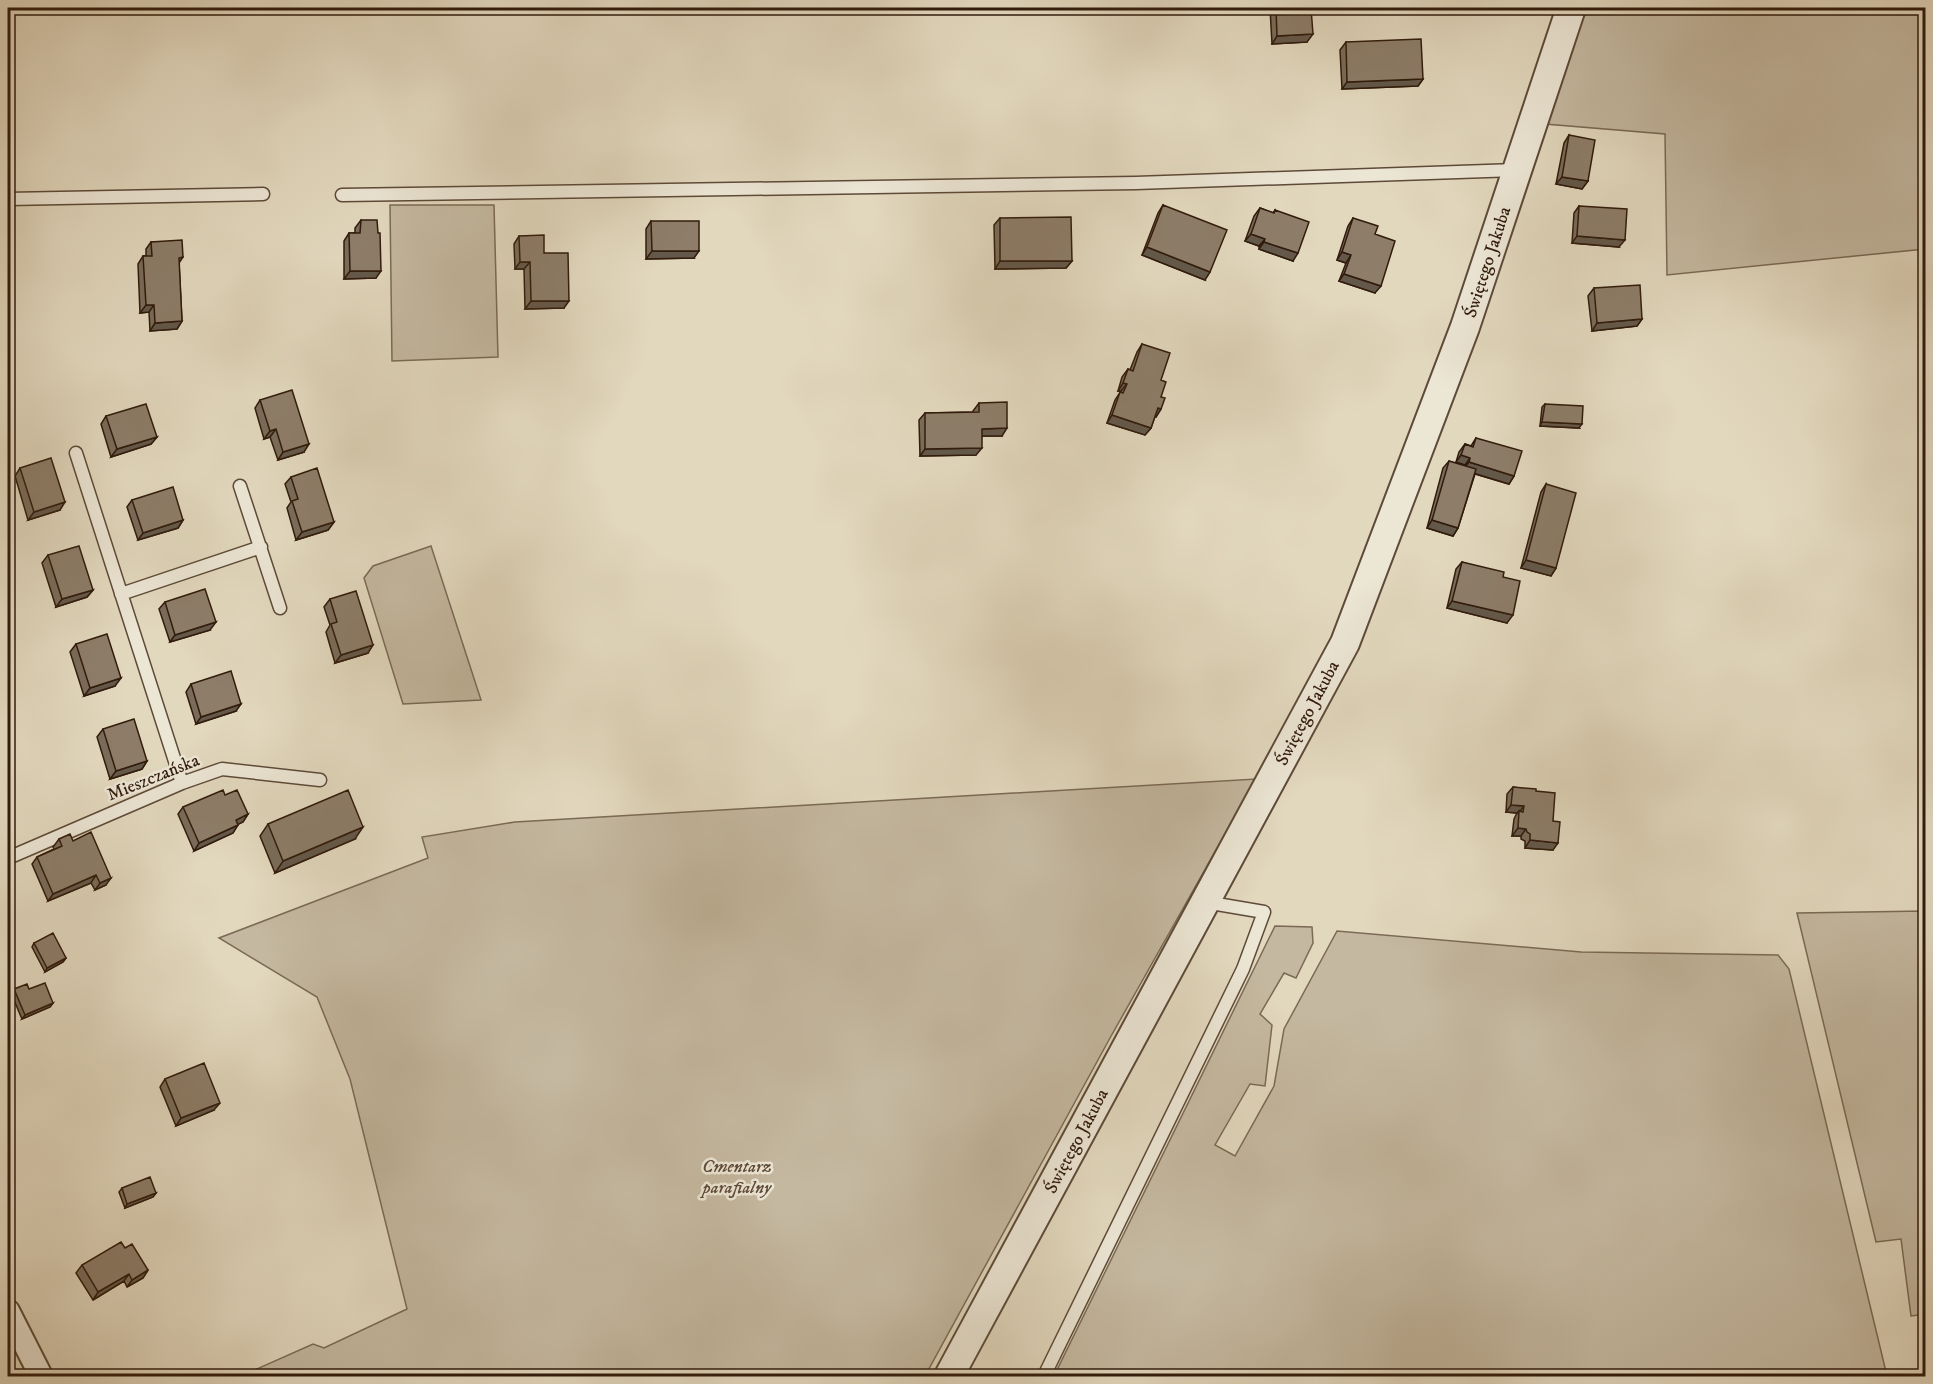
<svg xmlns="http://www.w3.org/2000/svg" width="1933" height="1384" viewBox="0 0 1933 1384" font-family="'IM FELL DW Pica',serif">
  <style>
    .green { fill: #c4b8a0; stroke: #7a6a56; stroke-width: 1.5 }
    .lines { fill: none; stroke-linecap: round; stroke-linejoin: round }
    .service-casing { stroke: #5d4a38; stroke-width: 15 }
    .minor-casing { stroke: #5d4a38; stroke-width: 26 }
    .tertiary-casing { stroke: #5d4a38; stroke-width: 32 }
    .service { stroke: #ece6d5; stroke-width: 12 }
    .minor { stroke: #ece6d5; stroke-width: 22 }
    .tertiary { stroke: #ece6d5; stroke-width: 28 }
    .wall { fill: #796c5a; stroke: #311b0c; stroke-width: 1.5 }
    .shaded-wall { fill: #63584a; stroke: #311b0c; stroke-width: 1.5 }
    .building { fill: #8d7d69; stroke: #311b0c; stroke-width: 1.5 }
    .labels { text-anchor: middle; stroke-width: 5; stroke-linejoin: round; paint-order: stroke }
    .street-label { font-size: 18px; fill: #311b0c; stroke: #ece6d5 }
    .park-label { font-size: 18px; font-style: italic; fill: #5d4a38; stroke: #ece6d5 }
  </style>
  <rect width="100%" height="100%" fill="#e2d8be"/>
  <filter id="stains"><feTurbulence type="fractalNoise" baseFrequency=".00333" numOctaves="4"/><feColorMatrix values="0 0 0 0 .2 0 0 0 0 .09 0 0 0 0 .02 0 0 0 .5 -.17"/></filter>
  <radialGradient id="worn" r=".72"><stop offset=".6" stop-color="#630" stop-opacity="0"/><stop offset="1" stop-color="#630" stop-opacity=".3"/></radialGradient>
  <path class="green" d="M1585,8H1925V249L1667,275L1665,134L1545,124Z
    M390,205H494L498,357L392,361Z
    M431,546L481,700L403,704L364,578L373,566Z
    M1256,779L1110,1038L925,1376H575L547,1373L538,1376H241L313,1344L324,1348L407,1309L350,1079L317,997L219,938L428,858L422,837L515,822Z
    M1925,911L1926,1314L1911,1316L1901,1239L1876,1242L1797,913Z
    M1275,926L1312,927L1313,943L1296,978L1284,973L1260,1014L1272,1025L1265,1086L1250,1084L1215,1145L1235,1156L1274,1086L1284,1029L1337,931L1581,952L1778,955L1789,969L1887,1376H1054Z"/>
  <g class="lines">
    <defs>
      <path id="service" d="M342,195L1136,183L1516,170
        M8,199L263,194
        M76,453L182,783
        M240,486L280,608
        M121,594L261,547
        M8,858L182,783L222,769L320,780
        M1044,1376L1243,969L1264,912L1205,902"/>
      <path id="minor" d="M8,1311L41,1376"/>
      <path id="tertiary" d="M949,1376L1345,643L1465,327L1571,8"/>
    </defs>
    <use href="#service" class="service-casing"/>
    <use href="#minor" class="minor-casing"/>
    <use href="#tertiary" class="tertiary-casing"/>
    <use href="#service" class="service"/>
    <use href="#minor" class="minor"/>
    <use href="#tertiary" class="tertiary"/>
  </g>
  <path class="wall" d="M1270,8H1311L1307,42L1272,44Z
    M1346,42L1423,79L1418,86L1342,89L1340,50Z
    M1569,135L1588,181L1582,189L1556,184L1564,143Z
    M1163,205L1205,280L1142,255L1158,213Z
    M1579,206L1619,247L1572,243L1574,213Z
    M1260,208L1273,213L1275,210L1293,261L1259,249V246L1245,241L1254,216Z
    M1000,218L1072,261L1066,268L995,269L994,225Z
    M1353,218L1375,234V293L1339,281L1346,263L1337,260L1348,226Z
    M361,220L378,233L376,278L344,279V241L349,233H355V228Z
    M651,221L694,258L646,259V229Z
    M519,236L544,253L564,308L525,309L524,269H515L514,244Z
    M151,242L183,257L179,263L182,321L177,329L150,331L149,312L140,313L138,264L143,256H146V249Z
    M1594,288L1642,319L1637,326L1592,331L1588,296Z
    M1142,344L1161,380V409L1156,417L1155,416L1151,428L1145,435L1107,423L1115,400L1121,391H1118L1122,377L1128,369L1130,370L1137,352Z
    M260,400L304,452L278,460L270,437L264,439L255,408Z
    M979,403L1002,436H982L976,455L920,456L919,420L925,413L973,412V411Z
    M1545,404L1579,428L1540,426L1542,407Z
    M106,416L157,437L151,444L111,457L101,424Z
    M1476,438L1514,476L1509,484L1475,474L1458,528L1453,536L1427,528L1443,468L1449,461L1465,466L1456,462L1459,452L1465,444L1471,446Z
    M20,468L60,510L28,520L15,476Z
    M291,477L334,522L328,530L296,540L287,508L291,502L285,484Z
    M1546,484L1556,568L1551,576L1521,568L1541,492Z
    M132,500L183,520L178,528L138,540L127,507Z
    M48,555L93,590L87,597L56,607L42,563Z
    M1462,562L1503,577L1507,623L1447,608L1456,569Z
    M330,599L368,653L335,663L326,632L330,625L324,607Z
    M165,602L210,630L170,642L159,609Z
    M76,644L115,686L84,696L70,652Z
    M191,684L236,711L196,724L186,692Z
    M103,729L147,761L142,769L110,779L97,737Z
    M1513,787L1536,791L1553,821V850L1525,848V841L1521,839V836H1512L1514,819L1517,813L1506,812L1507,794Z
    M183,807L248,814L243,822L238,824L233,833L194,851L178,814Z
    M268,824L355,839L275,873L260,836Z
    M59,839L73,841L106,885L95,890L91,883L48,901L32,864L37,857L54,849L53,847Z
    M34,943L66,958L63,962L45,972L32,947Z
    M14,989H29L53,1003L50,1007L22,1019L11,993Z
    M165,1079L214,1110L176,1126L160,1087Z
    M122,1188L156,1193L153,1197L125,1208L119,1192Z
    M125,1248L148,1270L143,1278L127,1287L124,1281L93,1300L76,1273L82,1265Z"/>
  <path class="shaded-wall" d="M1414,8H1436L1433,12H1410Z
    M1313,34L1307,42L1272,44L1277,36Z
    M1423,79L1418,86L1342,89L1347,82Z
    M1562,177L1588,181L1582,189L1556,184Z
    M1251,234L1265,239L1259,246L1245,241Z
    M1577,236L1625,240L1619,247L1572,243Z
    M1264,242L1298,253L1293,261L1259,249Z
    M1147,247L1210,272L1205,280L1142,255Z
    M652,251H699L694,258L646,259Z
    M1342,252L1351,255L1346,263L1337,260Z
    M1000,261H1072L1066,268L995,269Z
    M520,262H530L524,269H515Z
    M350,271H381L376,278L344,279Z
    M1344,274L1381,286L1375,293L1339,281Z
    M531,301H569L564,308L525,309Z
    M146,305H154L149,312L140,313Z
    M1642,319L1637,326L1592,331L1597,323Z
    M182,321L177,329L150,331L155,323Z
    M1123,383L1127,384L1121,391H1118Z
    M1158,408L1161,409L1156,417L1152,416Z
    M1112,415L1151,428L1145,435L1107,423Z
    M1542,422L1582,424L1579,428L1540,426Z
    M1007,428L1002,436H976L982,429Z
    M276,429L270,437L264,439L270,431Z
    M157,437L151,444L111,457L117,449Z
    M309,444L304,452L278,460L283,452Z
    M982,448L976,455L920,456L925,449Z
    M1461,455L1470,458L1465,465L1456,462Z
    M1469,462L1514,476L1509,484L1463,470Z
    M65,502L60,510L28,520L34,512Z
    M183,520L178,528L138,540L143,533Z
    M1432,520L1458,528L1453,536L1427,528Z
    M334,522L328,530L296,540L302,532Z
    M1526,560L1556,568L1551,576L1521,568Z
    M93,590L87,597L56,607L62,599Z
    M1452,601L1513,615L1507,623L1447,608Z
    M216,622L210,630L170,642L175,635Z
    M373,645L368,653L335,663L341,655Z
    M121,678L115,686L84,696L90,688Z
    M241,704L236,711L196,724L201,717Z
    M147,761L142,769L110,779L116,771Z
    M1511,805L1524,806L1519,813V811L1517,813L1506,812Z
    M248,814L243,822L231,828L236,820Z
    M238,825L233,833L194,851L199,843Z
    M363,827L355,839L275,873L283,861Z
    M1518,828L1526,829L1521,836H1512Z
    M1530,840L1558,843L1553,850L1525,848Z
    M96,875L91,883L48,901L53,894Z
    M111,878L106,885L95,890L100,883Z
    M66,958L63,962L45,972L47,968Z
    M53,1003L50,1007L22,1019L25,1015Z
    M220,1103L214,1110L176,1126L181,1118Z
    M156,1193L153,1197L125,1208L127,1204Z
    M148,1270L143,1278L127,1287L132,1280Z
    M129,1274L124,1281L93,1300L98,1292Z"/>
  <path class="building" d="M1276,8H1311L1313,34L1277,36Z
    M1421,39L1423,79L1347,82L1346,42Z
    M1569,135L1595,140L1588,181L1562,177Z
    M1163,205L1227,230L1210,272L1147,247Z
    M1579,206L1627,209L1625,240L1577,236Z
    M1260,208L1274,213L1275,210L1309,222L1298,253L1264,242L1265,239L1251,234Z
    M1071,217L1072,261H1000V218Z
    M1353,218L1378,226L1375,234L1395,241L1381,286L1344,274L1351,255L1342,252Z
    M361,220H377L378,233H380L381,271H350L349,233H360Z
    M651,221H699V251H652Z
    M544,235V253H568L569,301H531L530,262H520L519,236Z
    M182,240L183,257L179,258L182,321L155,323L154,305H146L143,256H152L151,242Z
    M1640,285L1642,319L1597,323L1594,288Z
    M1142,344L1170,353L1161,380L1166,382L1161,397L1165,398L1161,409L1158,408L1151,428L1112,415L1120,392L1123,393L1127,384L1123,383L1128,369L1133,371Z
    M292,390L309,444L283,452L276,429L270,431L260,400Z
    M1007,402V428L982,429V448L925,449V413L979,412V403Z
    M146,404L157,437L117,449L106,416Z
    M1545,404L1583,406L1582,424L1542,422Z
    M1476,438L1522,451L1514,476L1469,462L1470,458L1461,455L1465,444L1473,447Z
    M51,458L65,502L34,512L20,468Z
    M1449,461L1476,469L1458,528L1432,520Z
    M317,468L334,522L302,532L292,501L298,499L291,477Z
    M1546,484L1576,493L1556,568L1526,560Z
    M173,487L183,520L143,533L132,500Z
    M79,546L93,590L62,599L48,555Z
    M1462,562L1504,572L1503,577L1520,581L1513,615L1452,601Z
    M205,589L216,622L175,635L165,602Z
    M356,591L373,645L341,655L331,624L337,622L330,599Z
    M107,634L121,678L90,688L76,644Z
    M231,671L241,704L201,717L191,684Z
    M134,719L147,761L116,771L103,729Z
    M8,740L12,759L8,760Z
    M1513,787L1536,789V791L1555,793L1553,821L1560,822L1558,843L1530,840V834L1527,832L1526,829L1518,828L1519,811L1523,812L1524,806L1511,805Z
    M223,790L225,795L237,790L248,814L236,820L238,825L199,843L183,807Z
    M348,790L363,827L283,861L268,824Z
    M91,832L111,878L100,883L96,875L53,894L37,857L62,846L59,839L70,834L73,841Z
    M53,933L66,958L47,968L34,943Z
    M45,983L53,1003L25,1015L14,989L27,984L29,989Z
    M204,1063L220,1103L181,1118L165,1079Z
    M150,1177L156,1193L127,1204L122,1188Z
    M121,1242L125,1248L132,1244L148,1270L132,1280L129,1274L98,1292L82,1265Z"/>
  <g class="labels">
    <g class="street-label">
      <text transform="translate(1487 262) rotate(-72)" y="6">Świętego Jakuba</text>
      <text transform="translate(1307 713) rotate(-62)" y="6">Świętego Jakuba</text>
      <text transform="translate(153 777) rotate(-22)" y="6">Mieszczańska</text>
      <text transform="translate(1076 1141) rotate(-62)" y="6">Świętego Jakuba</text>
    </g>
    <g class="park-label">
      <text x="737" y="1172">Cmentarz<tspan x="737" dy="21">parafialny</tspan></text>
    </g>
  </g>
  <rect width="1933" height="1384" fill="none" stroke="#e2d8be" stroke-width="30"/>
  <rect x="9" y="9" width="1915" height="1366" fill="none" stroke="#311b0c" stroke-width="3"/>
  <rect x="15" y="15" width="1903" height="1354" fill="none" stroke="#311b0c" stroke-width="1.5"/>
  <rect width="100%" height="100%" filter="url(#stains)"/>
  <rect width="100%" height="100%" fill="url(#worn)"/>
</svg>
